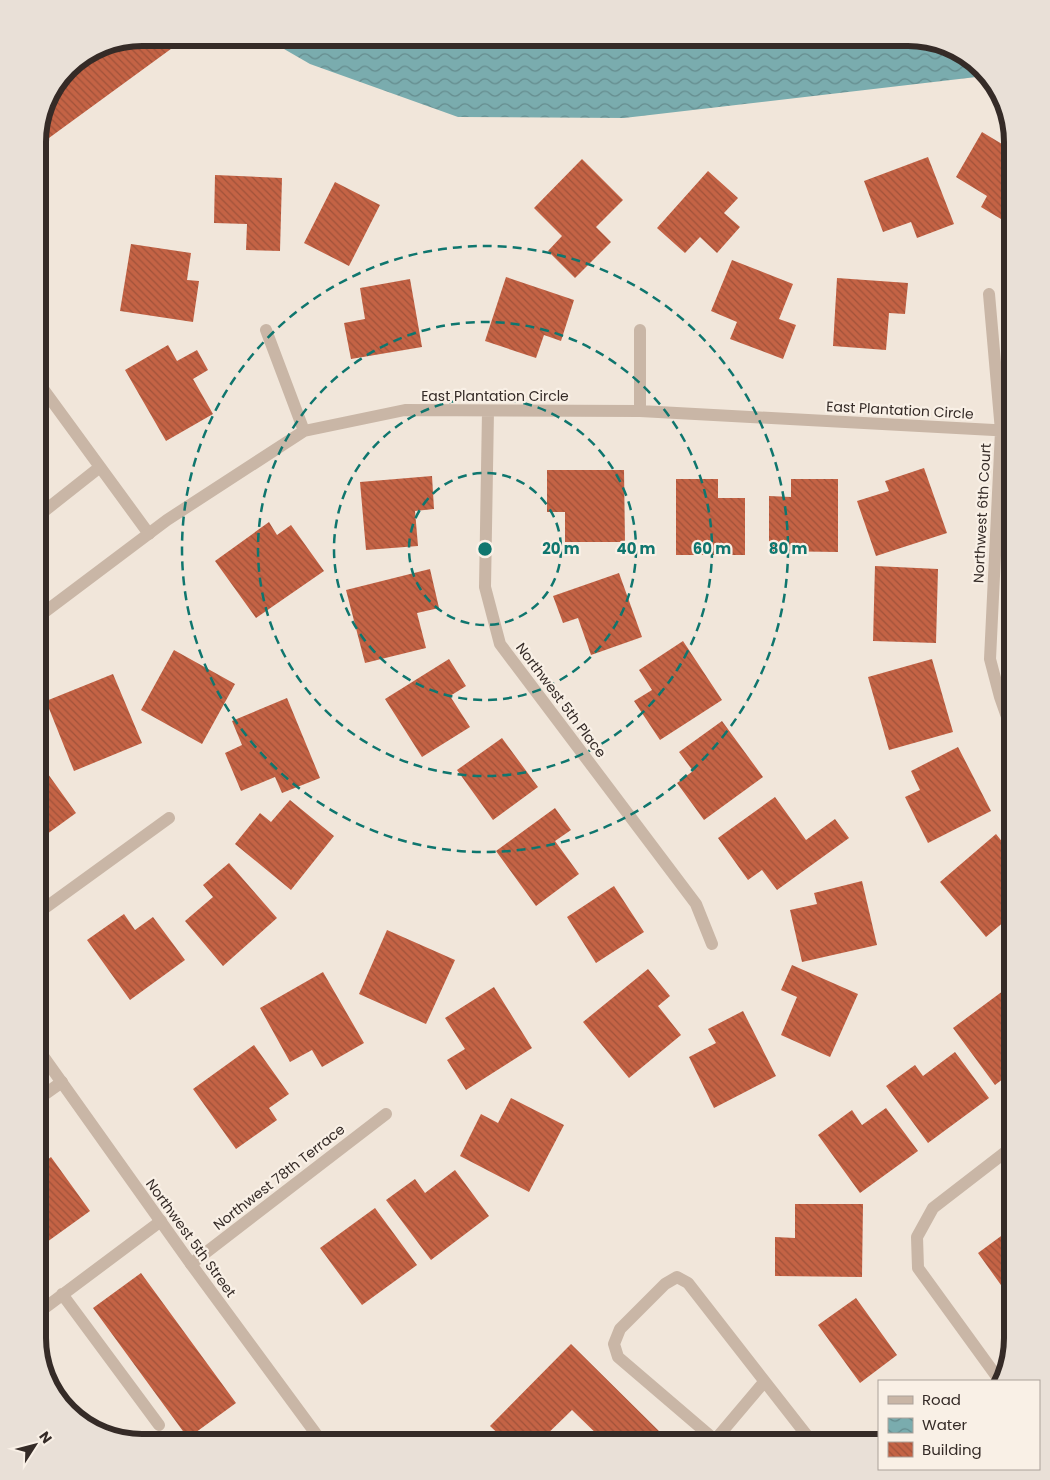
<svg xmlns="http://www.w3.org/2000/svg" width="1050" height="1480" viewBox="0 0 1050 1480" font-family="Poppins,sans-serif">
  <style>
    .water { fill: url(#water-waves) }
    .building { fill: url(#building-back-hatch) }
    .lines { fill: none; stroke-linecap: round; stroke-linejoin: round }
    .service { stroke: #c9b6a6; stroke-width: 12 }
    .minor { stroke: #c9b6a6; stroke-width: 12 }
    .tertiary { stroke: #c9b6a6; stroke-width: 12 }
    .ring { fill: none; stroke: #0f766e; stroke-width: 2.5; stroke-dasharray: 9 6 }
    .labels { text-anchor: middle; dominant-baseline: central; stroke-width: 4.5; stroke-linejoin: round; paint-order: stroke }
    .street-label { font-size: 14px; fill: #352b27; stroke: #f9f0e6 }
    .rim { fill: none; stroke: #352b27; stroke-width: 6 }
    .centre { fill: #0f766e; stroke: #f9f0e6; stroke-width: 2.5 }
    .ring-label { font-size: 15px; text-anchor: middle; font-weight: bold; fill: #0f766e; stroke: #f9f0e6; stroke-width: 4.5; stroke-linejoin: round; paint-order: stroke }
  </style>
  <defs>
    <pattern id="water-waves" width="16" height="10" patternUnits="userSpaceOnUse" patternTransform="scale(1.25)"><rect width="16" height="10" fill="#7aacae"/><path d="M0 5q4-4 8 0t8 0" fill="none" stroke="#658c8e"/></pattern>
    <pattern id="building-back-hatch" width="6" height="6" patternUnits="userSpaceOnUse" patternTransform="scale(1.25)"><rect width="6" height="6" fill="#c46345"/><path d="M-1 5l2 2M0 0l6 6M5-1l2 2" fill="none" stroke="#a0523a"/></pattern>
  </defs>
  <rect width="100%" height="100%" fill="#f1e6da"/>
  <path class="water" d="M265,38H915L960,52L985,76L624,118L458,117L310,64Z"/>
  <path class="building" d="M142,38H170L175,46L38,146V135L48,96L73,64L102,45Z
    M982,132L1012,150V211L1006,222L981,207L987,196L956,177Z
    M928,157L954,224L917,238L911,222L883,232L864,181Z
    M582,159L623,200L596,227L611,242L575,278L548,251L562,236L534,208Z
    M708,171L738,198L724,213L740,227L717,253L700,237L685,253L657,228Z
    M215,175L282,178L280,251L246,250L247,224L214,223Z
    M335,182L380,205L349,266L304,243Z
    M131,244L191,253L187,280L199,281L193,322L120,311Z
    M732,260L793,284L779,319L796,325L783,359L730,339L737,322L711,311Z
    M506,277L574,300L561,341L544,335L536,358L485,341Z
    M837,278L908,283L905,314L889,313L886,350L833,346Z
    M410,279L422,347L351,359L344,323L365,319L360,288Z
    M168,345L177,361L197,350L208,370L193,379L213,414L166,441L125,370Z
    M924,468L947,533L876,556L857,501L889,491L885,481Z
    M547,470H624L625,542H565V512H547Z
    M432,476L434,509L415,511L418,546L366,550L360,482Z
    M676,479H718V498H745V555H676Z
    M791,479H838V552L769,551V496L791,497Z
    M269,522L277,535L291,525L324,571L256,618L215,561Z
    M875,566L938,569L936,643L873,641Z
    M430,569L439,608L417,613L426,648L365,663L346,590Z
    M619,573L642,637L591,655L578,618L563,623L553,596Z
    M683,641L722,700L660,740L634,701L652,690L639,670Z
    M174,650L235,684L202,744L141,710Z
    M449,659L466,686L450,696L470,727L422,757L385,699Z
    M932,659L953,732L889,750L868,677Z
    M113,674L142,743L74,771L46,701Z
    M287,698L320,778L282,793L275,777L241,791L225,753L242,745L232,721Z
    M722,721L763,777L704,820L677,783L693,771L679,752Z
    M502,738L538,787L493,820L457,770Z
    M958,747L991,811L928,843L905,797L920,790L911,771Z
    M38,760L76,813L43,837L38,830Z
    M775,797L806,840L835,819L849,838L777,890L762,870L748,880L718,838Z
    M290,800L334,836L291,890L235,844L260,813L271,822Z
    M555,808L571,830L555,841L579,874L536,906L496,851Z
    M996,834L1012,854V915L986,937L940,882Z
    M229,863L277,918L223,966L185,921L213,897L203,885Z
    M862,881L877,945L802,962L790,910L817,904L814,893Z
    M614,886L644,932L596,963L567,917Z
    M124,914L135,930L153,917L185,960L130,1000L87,940Z
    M387,930L455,960L426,1024L359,994Z
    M792,965L858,994L830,1057L781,1035L797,997L781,990Z
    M648,969L670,996L658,1006L681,1035L629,1078L583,1022Z
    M323,972L364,1043L322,1067L312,1050L290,1062L260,1008Z
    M1011,985L1012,987V1072L995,1085L953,1028Z
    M494,987L532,1048L466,1090L447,1060L465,1049L445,1018Z
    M743,1011L776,1076L714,1108L689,1057L716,1043L708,1029Z
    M254,1045L289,1094L269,1108L277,1120L236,1149L193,1089Z
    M955,1052L989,1098L928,1143L886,1086L915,1065L923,1076Z
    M511,1098L564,1125L529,1192L460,1156L481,1114L498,1123Z
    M886,1108L918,1151L860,1193L818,1135L852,1110L862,1125Z
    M51,1157L90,1211L40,1247L38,1244V1167Z
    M455,1170L489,1216L431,1260L386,1200L415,1179L425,1193Z
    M795,1204H863L862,1277L775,1276V1237L795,1238Z
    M375,1208L417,1265L362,1305L320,1248Z
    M1012,1228V1298L1011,1299L978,1253Z
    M141,1273L236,1403L188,1438L93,1308Z
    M856,1298L897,1355L860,1383L818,1325Z
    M571,1344L670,1442H605L572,1410L539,1442H507L490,1426Z"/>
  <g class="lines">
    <path class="service" d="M38,382L149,534
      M38,516L100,467
      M62,1294L159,1425
      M38,1313L161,1221
      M715,1440L764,1382
      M713,1442L715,1440L618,1357L614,1344L620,1329L665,1284L677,1277L688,1283L812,1442"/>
    <path class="minor" d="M989,294L1001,431L990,659L1000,697L1012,731
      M266,330L304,431
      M488,411L485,587L500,644L696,904L712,944
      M640,411V330
      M38,617L167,520L304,431L405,410L640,411L1012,431
      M38,913L169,818
      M38,1099L62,1082
      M191,1264L386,1114
      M1000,1381L918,1268L917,1237L933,1208L1012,1147"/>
    <path class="tertiary" d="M38,1049L191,1264L322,1442"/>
  </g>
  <g class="ring">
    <circle cx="485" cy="549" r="76"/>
    <circle cx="485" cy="549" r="151"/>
    <circle cx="485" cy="549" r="227"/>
    <circle cx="485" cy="549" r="303"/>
  </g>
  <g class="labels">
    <g class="street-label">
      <text x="495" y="396">East Plantation Circle</text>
      <text transform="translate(900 410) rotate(3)">East Plantation Circle</text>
      <text transform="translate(982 513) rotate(-87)">Northwest 6th Court</text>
      <text transform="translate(561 700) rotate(53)">Northwest 5th Place</text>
      <text transform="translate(279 1177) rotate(-38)">Northwest 78th Terrace</text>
      <text transform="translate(191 1238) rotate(54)">Northwest 5th Street</text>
    </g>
  </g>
  <path d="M0 0H1050V1480H0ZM142 46H908A96 96 0 0 1 1004 142V1338A96 96 0 0 1 908 1434H142A96 96 0 0 1 46 1338V142A96 96 0 0 1 142 46Z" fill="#e9e0d7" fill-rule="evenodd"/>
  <path class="rim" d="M142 46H908A96 96 0 0 1 1004 142V1338A96 96 0 0 1 908 1434H142A96 96 0 0 1 46 1338V142A96 96 0 0 1 142 46Z"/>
  <circle cx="485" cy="549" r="8" class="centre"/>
  <g class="ring-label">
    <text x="561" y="554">20 m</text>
    <text x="636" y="554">40 m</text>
    <text x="712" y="554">60 m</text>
    <text x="788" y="554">80 m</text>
  </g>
  <rect x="878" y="1380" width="162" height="90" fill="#f9f0e6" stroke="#aba19a"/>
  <rect x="888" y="1396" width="25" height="8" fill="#c9b6a6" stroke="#aba19a"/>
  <text x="922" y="1405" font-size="15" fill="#352b27">Road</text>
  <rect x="888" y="1418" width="25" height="15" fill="url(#water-waves)" stroke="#aba19a"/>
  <text x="922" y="1430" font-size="15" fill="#352b27">Water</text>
  <rect x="888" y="1442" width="25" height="15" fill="url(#building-back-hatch)" stroke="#aba19a"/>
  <text x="922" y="1455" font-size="15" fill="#352b27">Building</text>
  <g transform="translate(35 1445) rotate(54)" stroke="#f9f0e6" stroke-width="4" paint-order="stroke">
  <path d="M0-4L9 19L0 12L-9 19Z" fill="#352b27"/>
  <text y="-8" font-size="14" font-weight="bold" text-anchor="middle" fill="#352b27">N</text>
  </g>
</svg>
